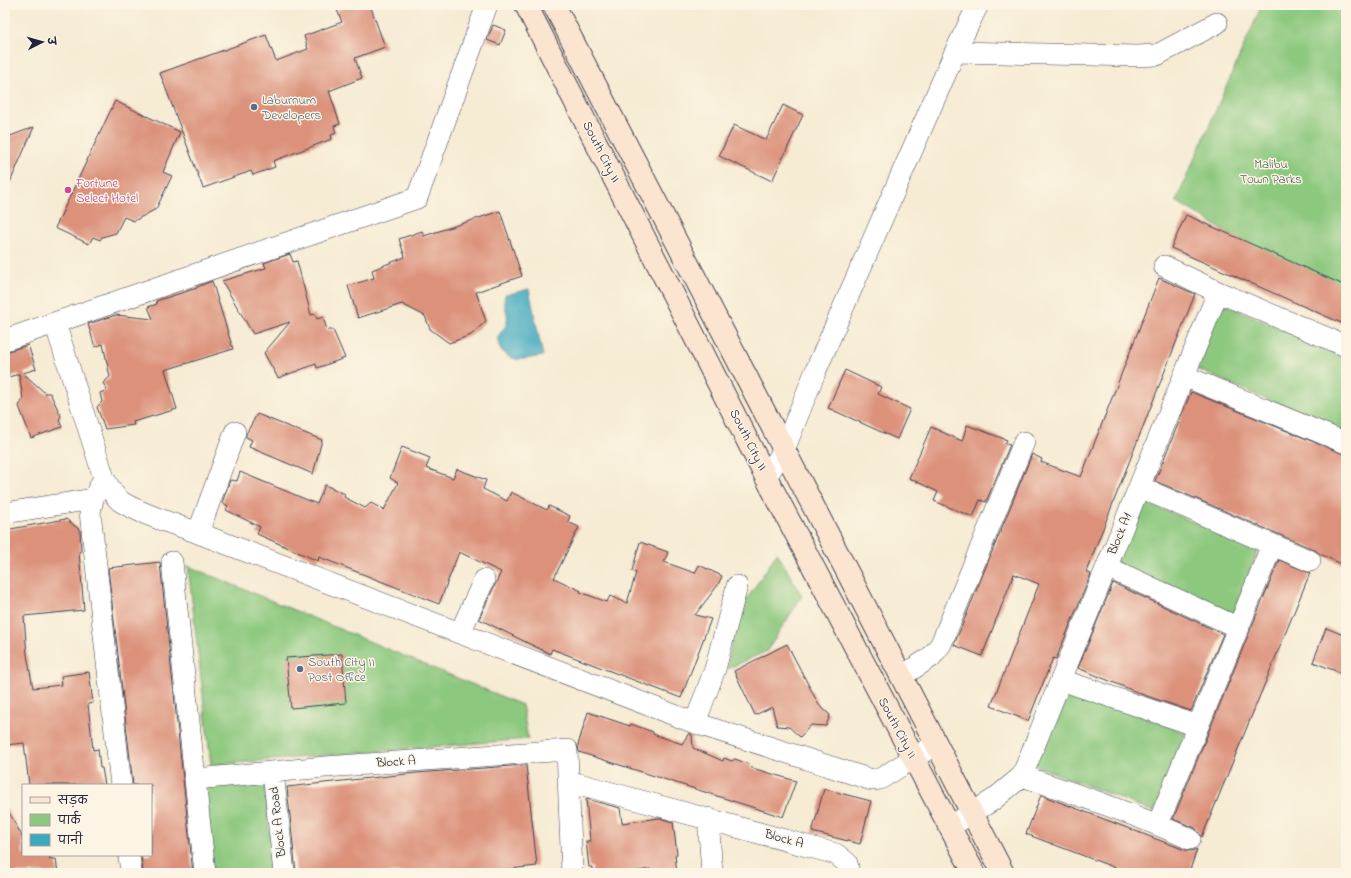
<svg xmlns="http://www.w3.org/2000/svg" width="1351" height="878" viewBox="0 0 1351 878" font-family="'Indie Flower','Playpen Sans Deva',sans-serif">
  <style>
    .green { fill: #8cc87e; stroke: #57755c }
    .water { fill: #3fa9bf; stroke: #30667d }
    .building { fill: #db917a }
    .lines { fill: none; stroke-linecap: round; stroke-linejoin: round }
    .minor-casing { stroke: #424052; stroke-width: 22 }
    .secondary-casing { stroke: #424052; stroke-width: 24 }
    .minor { stroke: #fff; stroke-width: 21 }
    .secondary { stroke: #fce5d0; stroke-width: 22 }
    .service-dot { fill: #5c6f8a; stroke: #fcf5e5; stroke-width: 1.5 }
    .hotel-dot { fill: #d1479c; stroke: #fcf5e5; stroke-width: 1.5 }
    .labels { text-anchor: middle; dominant-baseline: central; stroke-width: 3; stroke-linejoin: round; paint-order: stroke }
    .service-label { font-size: 13px; fill: #4e5e75; stroke: #fcf5e5; text-anchor: start }
    .street-label { font-size: 13px; fill: #22223b; stroke: #fcf5e5 }
    .park-label { font-size: 13px; fill: #475c52; stroke: #fcf5e5 }
    .hotel-label { font-size: 13px; fill: #b23c85; stroke: #fcf5e5; text-anchor: start }
  </style>
  <rect width="100%" height="100%" fill="#fcf5e5"/>
  <filter id="ink" filterUnits="userSpaceOnUse"><feTurbulence type="fractalNoise" baseFrequency=".025" numOctaves="2"/><feDisplacementMap in="SourceGraphic" scale="8" xChannelSelector="R" yChannelSelector="G"/><feConvolveMatrix kernelMatrix="1 2 1 2 8 2 1 2 1" color-interpolation-filters="sRGB"/></filter>
  <filter id="wash" filterUnits="userSpaceOnUse"><feTurbulence type="fractalNoise" baseFrequency=".012" numOctaves="4" result="noise"/><feDisplacementMap in="SourceGraphic" scale="16" xChannelSelector="R" yChannelSelector="G"/><feGaussianBlur stdDeviation="0.9" result="paint"/><feColorMatrix in="noise" values="0 0 0 0 0 0 0 0 0 0 0 0 0 0 0 0 0 1.4 0 .05"/><feComposite in="paint" operator="in"/></filter>
  <g filter="url(#wash)">
    <rect width="100%" height="100%" fill="#f6ebd3"/>
    <path class="green" d="M1262,5H1346V306L1176,201Z
      M1217,301L1346,357V434L1190,366Z
      M1137,499L1259,549L1233,615L1112,564Z
      M777,553L802,596L767,651L727,669L736,616Z
      M188,566L522,705L528,739L211,765Z
      M1063,685L1186,733L1154,812L1032,764Z
      M264,779L274,873H213L204,786Z"/>
    <path class="water" d="M529,289L543,356C528,358 514,364 503,352C500,349 497,342 498,338C500,331 506,328 507,322C509,312 502,303 505,295Z"/>
    <g id="blocks">
      <path class="building" d="M350,5H370L385,47L355,58L362,78L329,91L340,124L334,126L336,133L331,135L332,139L273,161L275,167L253,175L251,171L203,188L160,73L266,35L276,61L308,49L304,36L342,22L337,10Z
        M493,25L506,30L500,45L487,40Z
        M115,101L180,132L163,172L172,176L156,209L134,221L124,217L116,233L102,237L100,240L93,237L89,244L55,228Z
        M783,105L803,115L772,181L719,156L734,125L766,140Z
        M34,127L5,194V138Z
        M500,211L522,276L476,292L486,321L471,335L449,343L430,329L425,316L402,304L358,318L348,286L374,278L372,270L405,257L399,239L422,231L424,236Z
        M1186,215L1346,286V325L1171,248Z
        M290,254L293,262L297,261L311,315L315,314L317,319L323,317L327,330H333L345,358L317,368L316,364L278,378L264,353L290,322L253,334L222,281L266,268L264,263Z
        M1159,278L1195,294L1086,572L1091,574L1056,659L1053,658L1028,721L991,706L1039,584L1014,574L982,656L954,645L1032,454L1042,459L1041,462L1081,477Z
        M212,281L233,349L165,370L177,409L133,422L134,425L105,429L97,407L102,402L100,393L107,390L103,383L110,377L103,344L95,347L88,324L116,315L153,319L148,307L157,304L156,301L197,288V287Z
        M28,345L36,369L23,373L45,393H50L61,416L59,420L62,427L31,438L19,406L23,399L19,374L9,377L5,365V352Z
        M845,370L881,387L878,394L910,409L897,439L828,408Z
        M1191,392L1346,455V566L1320,554L1315,550L1155,481Z
        M257,414L322,440L313,474L249,447L252,440L246,437V434Z
        M967,425L1007,440L1005,444L1010,445L986,502L980,500L973,517L934,501L938,492L909,478L931,427L962,441Z
        M402,447L430,458L426,468L453,478L457,469L486,480L483,489L507,501L511,492L547,510L549,506L570,516L568,522L579,527L554,578L581,591L580,592L607,602L610,596L627,603L636,573L632,571L640,542L668,552L664,562L695,573L699,565L722,576L718,585L695,615L711,619L681,698L552,649L550,654L479,619L501,572L459,552L439,604L319,557L318,561L257,534L260,527L226,510L228,506L222,503L230,480L237,481L240,472L317,504L325,485L345,494L344,497L365,508L371,503L384,510L398,483L390,478Z
        M66,519L80,530L81,552H79L84,610L24,616L27,655L33,688L62,685L61,676L89,672L93,703L88,704L93,750L98,749L100,768H102L105,785H29L24,743L5,745V579H8L5,530Z
        M1279,560L1310,573L1202,837L1195,828L1173,819Z
        M160,562V563L193,873H143L141,855H151V785H133L108,568Z
        M1113,583L1223,634L1191,711L1144,695L1078,668Z
        M1326,628L1346,636V675L1313,662Z
        M787,644L819,705L830,715L826,726L811,725L800,737L789,727L777,726L772,707L755,715L734,671Z
        M342,654L346,703L291,708L286,658Z
        M588,712L630,726L631,724L653,732V734L682,744L689,733L692,735L693,748L723,761L724,758L732,761L735,759L751,765L752,768L796,781L783,817L579,752L578,745Z
        M526,765L537,866L470,873H296L287,787L416,773Z
        M824,789L871,801L860,844L812,832Z
        M1041,795L1185,850L1192,851L1197,849L1189,873H1129L1026,834Z
        M586,799L620,808L622,823L659,818L673,822L677,854L675,855L677,873H650V869L627,873H592V867H589L586,841H590Z
        M5,805L23,838V855H49L50,859H56L58,873H5Z"/>
    </g>
  </g>
  <g filter="url(#ink)">
    <use href="#blocks" fill-opacity="0" stroke="#424052" stroke-width="1"/>
    <g class="lines">
      <defs>
        <path id="minor" d="M955,52L1137,56L1157,55L1217,23
          M1164,266L1218,292L1346,346
          M55,323L104,478C109,486 113,495 120,501C140,514 175,524 198,533L695,723
          M5,340L417,198L487,5
          M1184,376L1346,443
          M766,477L784,450L816,370L955,52L978,5
          M104,478L93,499L90,512L121,785
          M1139,487L1310,561
          M5,513L93,499
          M198,533L235,432
          M172,562L205,873
          M1107,567L1239,628
          M737,586L715,669L695,723L872,780L880,779L936,744
          M460,633L484,580
          M902,676L931,657L941,644L1024,442
          M1061,680L1198,726
          M273,772L284,873
          M1022,776C1079,795 1135,814 1190,839
          M196,779L325,767L567,750L572,873
          M568,781L836,854L847,863L849,873
          M708,818L712,873
          M1158,824L1272,545
          M949,827L993,800L1022,776L1218,292
          M129,855L131,873"/>
        <path id="secondary" d="M526,5L766,477L974,873
          M554,5L1003,873"/>
      </defs>
      <use href="#minor" class="minor-casing"/>
      <use href="#secondary" class="secondary-casing"/>
      <use href="#minor" class="minor"/>
      <use href="#secondary" class="secondary"/>
    </g>
  </g>
  <g class="service-dot">
    <circle cx="254" cy="107" r="4"/>
    <circle cx="300" cy="669" r="4"/>
  </g>
  <circle class="hotel-dot" cx="68" cy="190" r="4"/>
  <g class="labels">
    <g class="service-label">
      <text x="262" y="100">Laburnum<tspan x="262" dy="15">Developers</tspan></text>
      <text x="308" y="662">South City II<tspan x="308" dy="15">Post Office</tspan></text>
    </g>
    <g class="street-label">
      <text transform="translate(601 152) rotate(63)">South City II</text>
      <text transform="translate(748 440) rotate(63)">South City II</text>
      <text transform="translate(1120 534) rotate(-68)">Block A1</text>
      <text transform="translate(897 728) rotate(62)">South City II</text>
      <text transform="translate(396 762) rotate(-4)">Block A</text>
      <text transform="translate(278 822) rotate(-96)">Block A Road</text>
      <text transform="translate(784 839) rotate(16)">Block A</text>
    </g>
    <g class="park-label">
      <text x="1271" y="164">Malibu<tspan x="1271" dy="15">Town Parks</tspan></text>
    </g>
    <g class="hotel-label">
      <text x="76" y="183">Fortune<tspan x="76" dy="15">Select Hotel</tspan></text>
    </g>
  </g>
  <rect width="1351" height="878" fill="none" stroke="#fcf5e5" stroke-width="20"/>
  <rect x="22" y="784" width="130" height="72" fill="#fcf5e5" stroke="#a5a1a1"/>
  <rect x="30" y="797" width="20" height="6" fill="#fce5d0" stroke="#a5a1a1"/>
  <text x="58" y="804" font-size="12" fill="#22223b">सड़क</text>
  <rect x="30" y="814" width="20" height="12" fill="#8cc87e" stroke="#a5a1a1"/>
  <text x="58" y="824" font-size="12" fill="#22223b">पार्क</text>
  <rect x="30" y="834" width="20" height="12" fill="#3fa9bf" stroke="#a5a1a1"/>
  <text x="58" y="844" font-size="12" fill="#22223b">पानी</text>
  <g transform="translate(42 42) rotate(84)" stroke="#fcf5e5" stroke-width="3" paint-order="stroke">
  <path d="M0-3L7 15L0 10L-7 15Z" fill="#22223b"/>
  <text y="-6" font-size="11" font-weight="bold" text-anchor="middle" fill="#22223b">उ</text>
  </g>
</svg>
